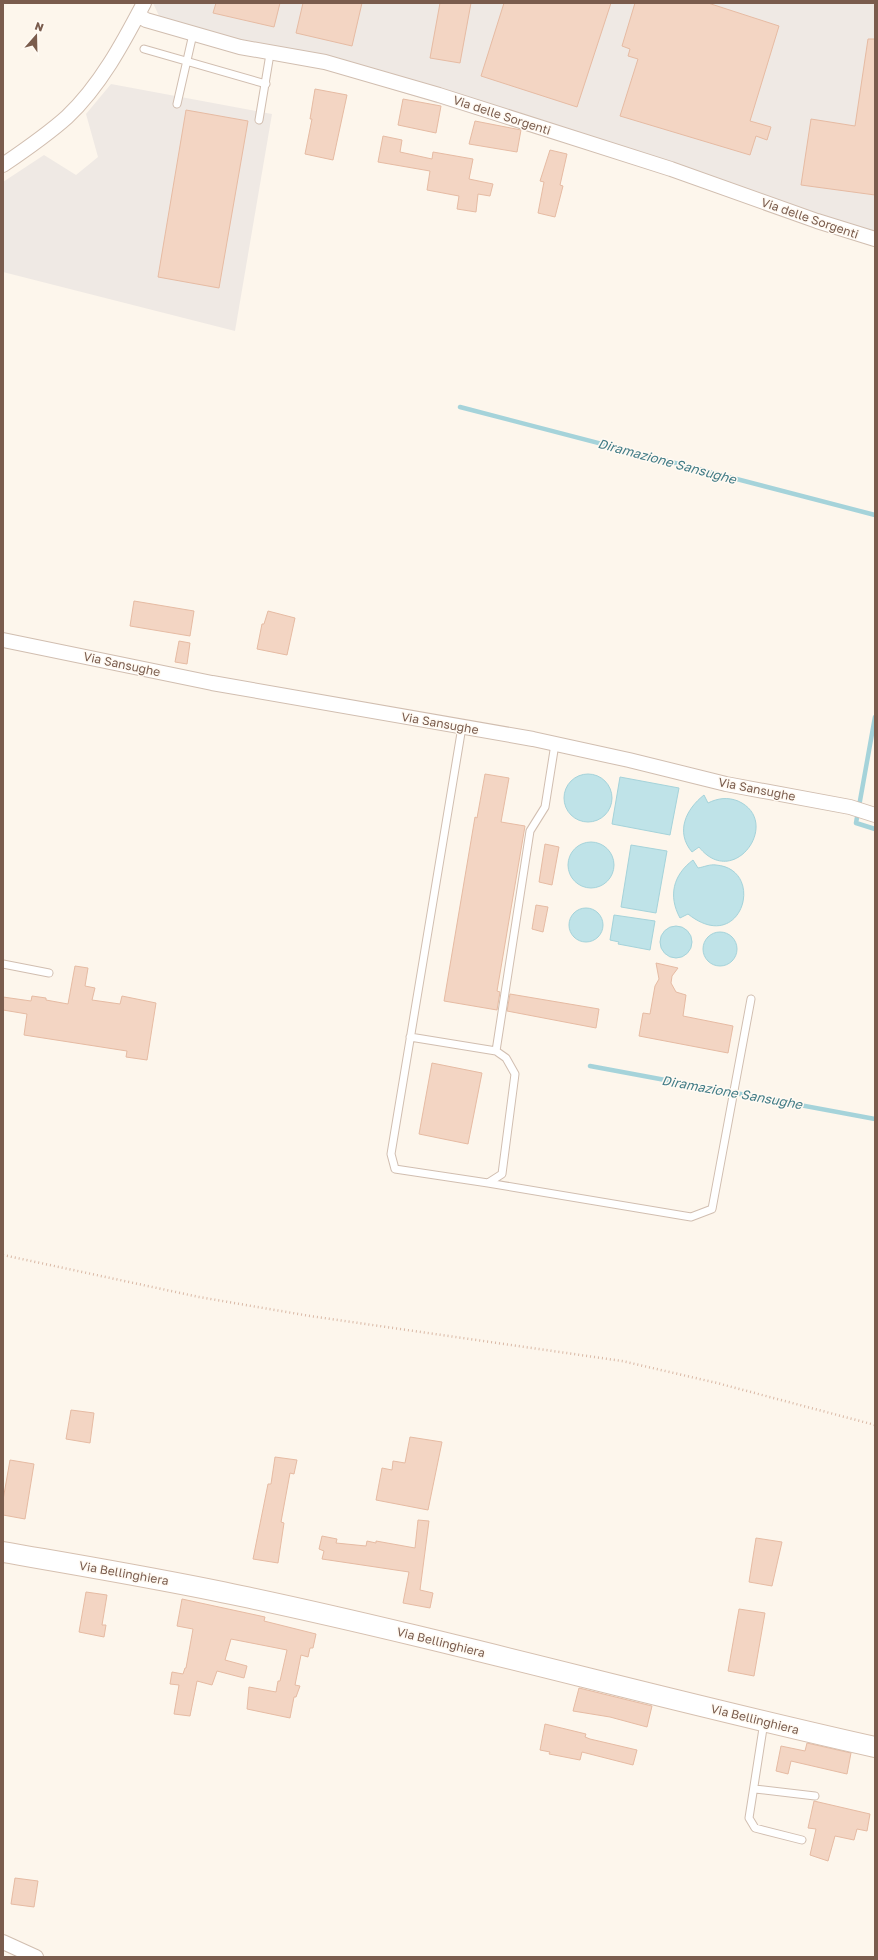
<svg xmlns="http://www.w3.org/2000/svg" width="878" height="1960" viewBox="0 0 878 1960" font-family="'Golos Text',sans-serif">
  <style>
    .industrial { fill: #efe9e4 }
    .water { fill: #bfe3e8; stroke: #a5d3da }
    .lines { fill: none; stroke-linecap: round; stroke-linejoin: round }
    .stream { stroke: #a5d3da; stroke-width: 4.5 }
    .building { fill: #f3d5c3; stroke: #e6bba3 }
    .lane-casing { stroke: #d1beb0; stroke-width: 9 }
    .street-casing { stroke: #d1beb0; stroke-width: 16 }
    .secondary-casing { stroke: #d6c0b0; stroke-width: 22 }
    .path { stroke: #d9b8a5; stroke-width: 2.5; stroke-dasharray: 1 3; stroke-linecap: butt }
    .lane { stroke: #fff; stroke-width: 7 }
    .street { stroke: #fff; stroke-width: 14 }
    .secondary { stroke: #fff; stroke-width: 20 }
    .labels { text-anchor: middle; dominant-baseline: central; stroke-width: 3; stroke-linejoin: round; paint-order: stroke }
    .street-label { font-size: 12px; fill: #7a5c4d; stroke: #fffaf3 }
    .water-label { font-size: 13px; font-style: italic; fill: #437c86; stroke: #fffaf3 }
  </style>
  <rect width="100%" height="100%" fill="#fdf6ec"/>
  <path class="industrial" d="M153,3H875V238L160,18Z
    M111,84L272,114L235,331L3,272V182L44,155L76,175L98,157L86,114Z"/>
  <path class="water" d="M564 798a24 24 0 1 1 48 0a24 24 0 1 1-48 0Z
    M620,777L679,788L670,835L612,824Z
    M704,795L708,803C718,798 728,797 738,801C783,821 734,891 699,847L692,852C675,832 686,809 704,795Z
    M568 865a23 23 0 1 1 46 0a23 23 0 1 1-46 0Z
    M631,845L667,851L656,913L621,907Z
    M693,860L698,868C704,867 710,864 716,865C767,869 742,957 688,914L680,918C668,896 673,875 693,860Z
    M569 925a17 17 0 1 1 34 0a17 17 0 1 1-34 0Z
    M614,915L655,921L650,950L618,944L619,942L610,940Z
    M660 942a16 16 0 1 1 32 0a16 16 0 1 1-32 0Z
    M703 949a17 17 0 1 1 34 0a17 17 0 1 1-34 0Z"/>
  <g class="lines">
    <path class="stream" d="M460,407L875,515
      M875,717L856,823L875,829
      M590,1066L875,1119"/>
  </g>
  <path class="building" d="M216,3H280L274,27L213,13Z
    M303,3H362L352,46L296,33Z
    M440,3H471L460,63L430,58Z
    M504,3H611L577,107L481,76Z
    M635,3H708L779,26L750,121L771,127L767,140L756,136L750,155L620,116L638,59L628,56L630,49L622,46Z
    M868,39H875V195L801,185L811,119L855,126Z
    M315,89L347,95L333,160L305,154L312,119H310Z
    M403,99L441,106L436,133L398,125Z
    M186,110L248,121L219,288L158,277Z
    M475,121L521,130L517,152L469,144Z
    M383,136L402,140L400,152L432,159L433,152L473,159L469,179L493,184L490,196L478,194L476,212L457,209L459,196L427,190L430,171L378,162Z
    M550,150L567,154L560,185L563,186L555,217L538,213L544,182L540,181Z
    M134,601L194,611L190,636L130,626Z
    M268,611L295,618L287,655L257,649L262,624H264Z
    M179,641L190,643L187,664L175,662Z
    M485,774L509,778L501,822L525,826L497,991L500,992L497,1010L444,1001L475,817L477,818Z
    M545,844L559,847L552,885L539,882Z
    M536,905L548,907L543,932L532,929Z
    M656,963L678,968L672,976L671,983L676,992L686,995L683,1016L733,1026L728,1053L639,1036L643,1013L650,1014L655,986L659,979Z
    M75,966L88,968L85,986L95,988L92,1000L120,1004L122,996L156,1003L147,1060L126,1057L127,1051L24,1035L27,1014L3,1010V997L31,1001L32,996L46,998V1000L68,1004Z
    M510,994L599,1009L596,1028L507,1011Z
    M432,1063L482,1073L468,1144L419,1134Z
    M71,1410L94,1413L90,1443L66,1439Z
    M410,1437L442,1442L428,1510L376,1500L382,1468L392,1470L393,1461L405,1463Z
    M275,1457L297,1460L294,1474L290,1473L281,1522L284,1523L278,1563L253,1559L268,1484H271Z
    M10,1460L34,1464L25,1519L3,1515V1500Z
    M418,1520L429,1521L420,1590L433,1593L430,1608L403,1603L409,1572L322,1559L324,1551L319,1549L322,1536L337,1539L336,1543L366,1546L367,1541L376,1543V1541L415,1548Z
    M756,1538L782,1542L772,1586L749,1582Z
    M86,1592L107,1595L102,1625H106L104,1637L79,1632Z
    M182,1599L265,1617L264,1621L316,1634L313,1648H310L308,1657L301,1655L295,1685L300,1686L296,1697H294L290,1718L247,1709L249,1687L276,1692L278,1681H280L287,1650L231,1639L225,1660L247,1666L244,1678L217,1671L212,1685L197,1681L190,1716L174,1714L179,1685L170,1684L172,1672L183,1674L185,1668H186L193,1629L177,1626Z
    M739,1609L765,1613L754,1676L728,1671Z
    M579,1688L652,1706L647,1727L610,1717L573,1711Z
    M545,1724L586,1734L585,1737L590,1739L637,1750L633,1765L582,1752L580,1760L549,1754L550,1752L540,1750Z
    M807,1743L851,1753L847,1774L791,1761L788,1774L776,1771L781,1746L805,1751Z
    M814,1801L870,1814L867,1831L857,1829L854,1840L835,1836L828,1861L810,1855L816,1829L808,1828Z
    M15,1878L38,1881L34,1907L11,1904Z"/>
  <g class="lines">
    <defs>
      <path id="lane" d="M144,49L266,84
        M177,104L193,34
        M259,120L270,54
        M3,964L49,973
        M410,1037L496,1051L506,1058L515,1074L502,1174L488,1183L395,1169L391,1154L462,727
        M496,1051L530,831L545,807L555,744
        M488,1183L691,1217L712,1209L751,999
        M764,1722L749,1818L755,1828L802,1840
        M755,1789L815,1796"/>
      <path id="street" d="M138,15L146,20L240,47L325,62L439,95L671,169L817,221L875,239
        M3,165C25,150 47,135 67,117C100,86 123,43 144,3
        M3,640L212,683L533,739L629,760L726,784L850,807L875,815
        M3,1942L36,1957"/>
      <path id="secondary" d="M3,1552C83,1566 162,1579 241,1596C454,1641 663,1700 875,1747"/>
    </defs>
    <use href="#lane" class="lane-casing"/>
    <use href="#street" class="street-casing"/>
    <use href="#secondary" class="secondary-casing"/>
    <path class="path" d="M3,1255L199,1297L310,1316L622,1361L717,1383L875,1425"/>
    <use href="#lane" class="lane"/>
    <use href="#street" class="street"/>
    <use href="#secondary" class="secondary"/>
  </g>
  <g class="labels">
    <g class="street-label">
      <text transform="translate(502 115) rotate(18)">Via delle Sorgenti</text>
      <text transform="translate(810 218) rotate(19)">Via delle Sorgenti</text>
      <text transform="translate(122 664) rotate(12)">Via Sansughe</text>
      <text transform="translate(440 723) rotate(10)">Via Sansughe</text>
      <text transform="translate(757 789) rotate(11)">Via Sansughe</text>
      <text transform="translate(124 1573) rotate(10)">Via Bellinghiera</text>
      <text transform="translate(441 1642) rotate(14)">Via Bellinghiera</text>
      <text transform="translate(755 1719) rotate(14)">Via Bellinghiera</text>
    </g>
    <g class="water-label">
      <text transform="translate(667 461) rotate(15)">Diramazione Sansughe</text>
      <text transform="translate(732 1092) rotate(10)">Diramazione Sansughe</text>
    </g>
  </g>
  <rect width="878" height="1960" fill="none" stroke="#7a5c4d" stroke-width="8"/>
  <g transform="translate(36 36) rotate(20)" stroke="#fffaf3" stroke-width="3" paint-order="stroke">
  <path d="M0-3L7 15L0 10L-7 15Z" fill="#7a5c4d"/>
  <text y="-6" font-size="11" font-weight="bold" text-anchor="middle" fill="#7a5c4d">N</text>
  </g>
</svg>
